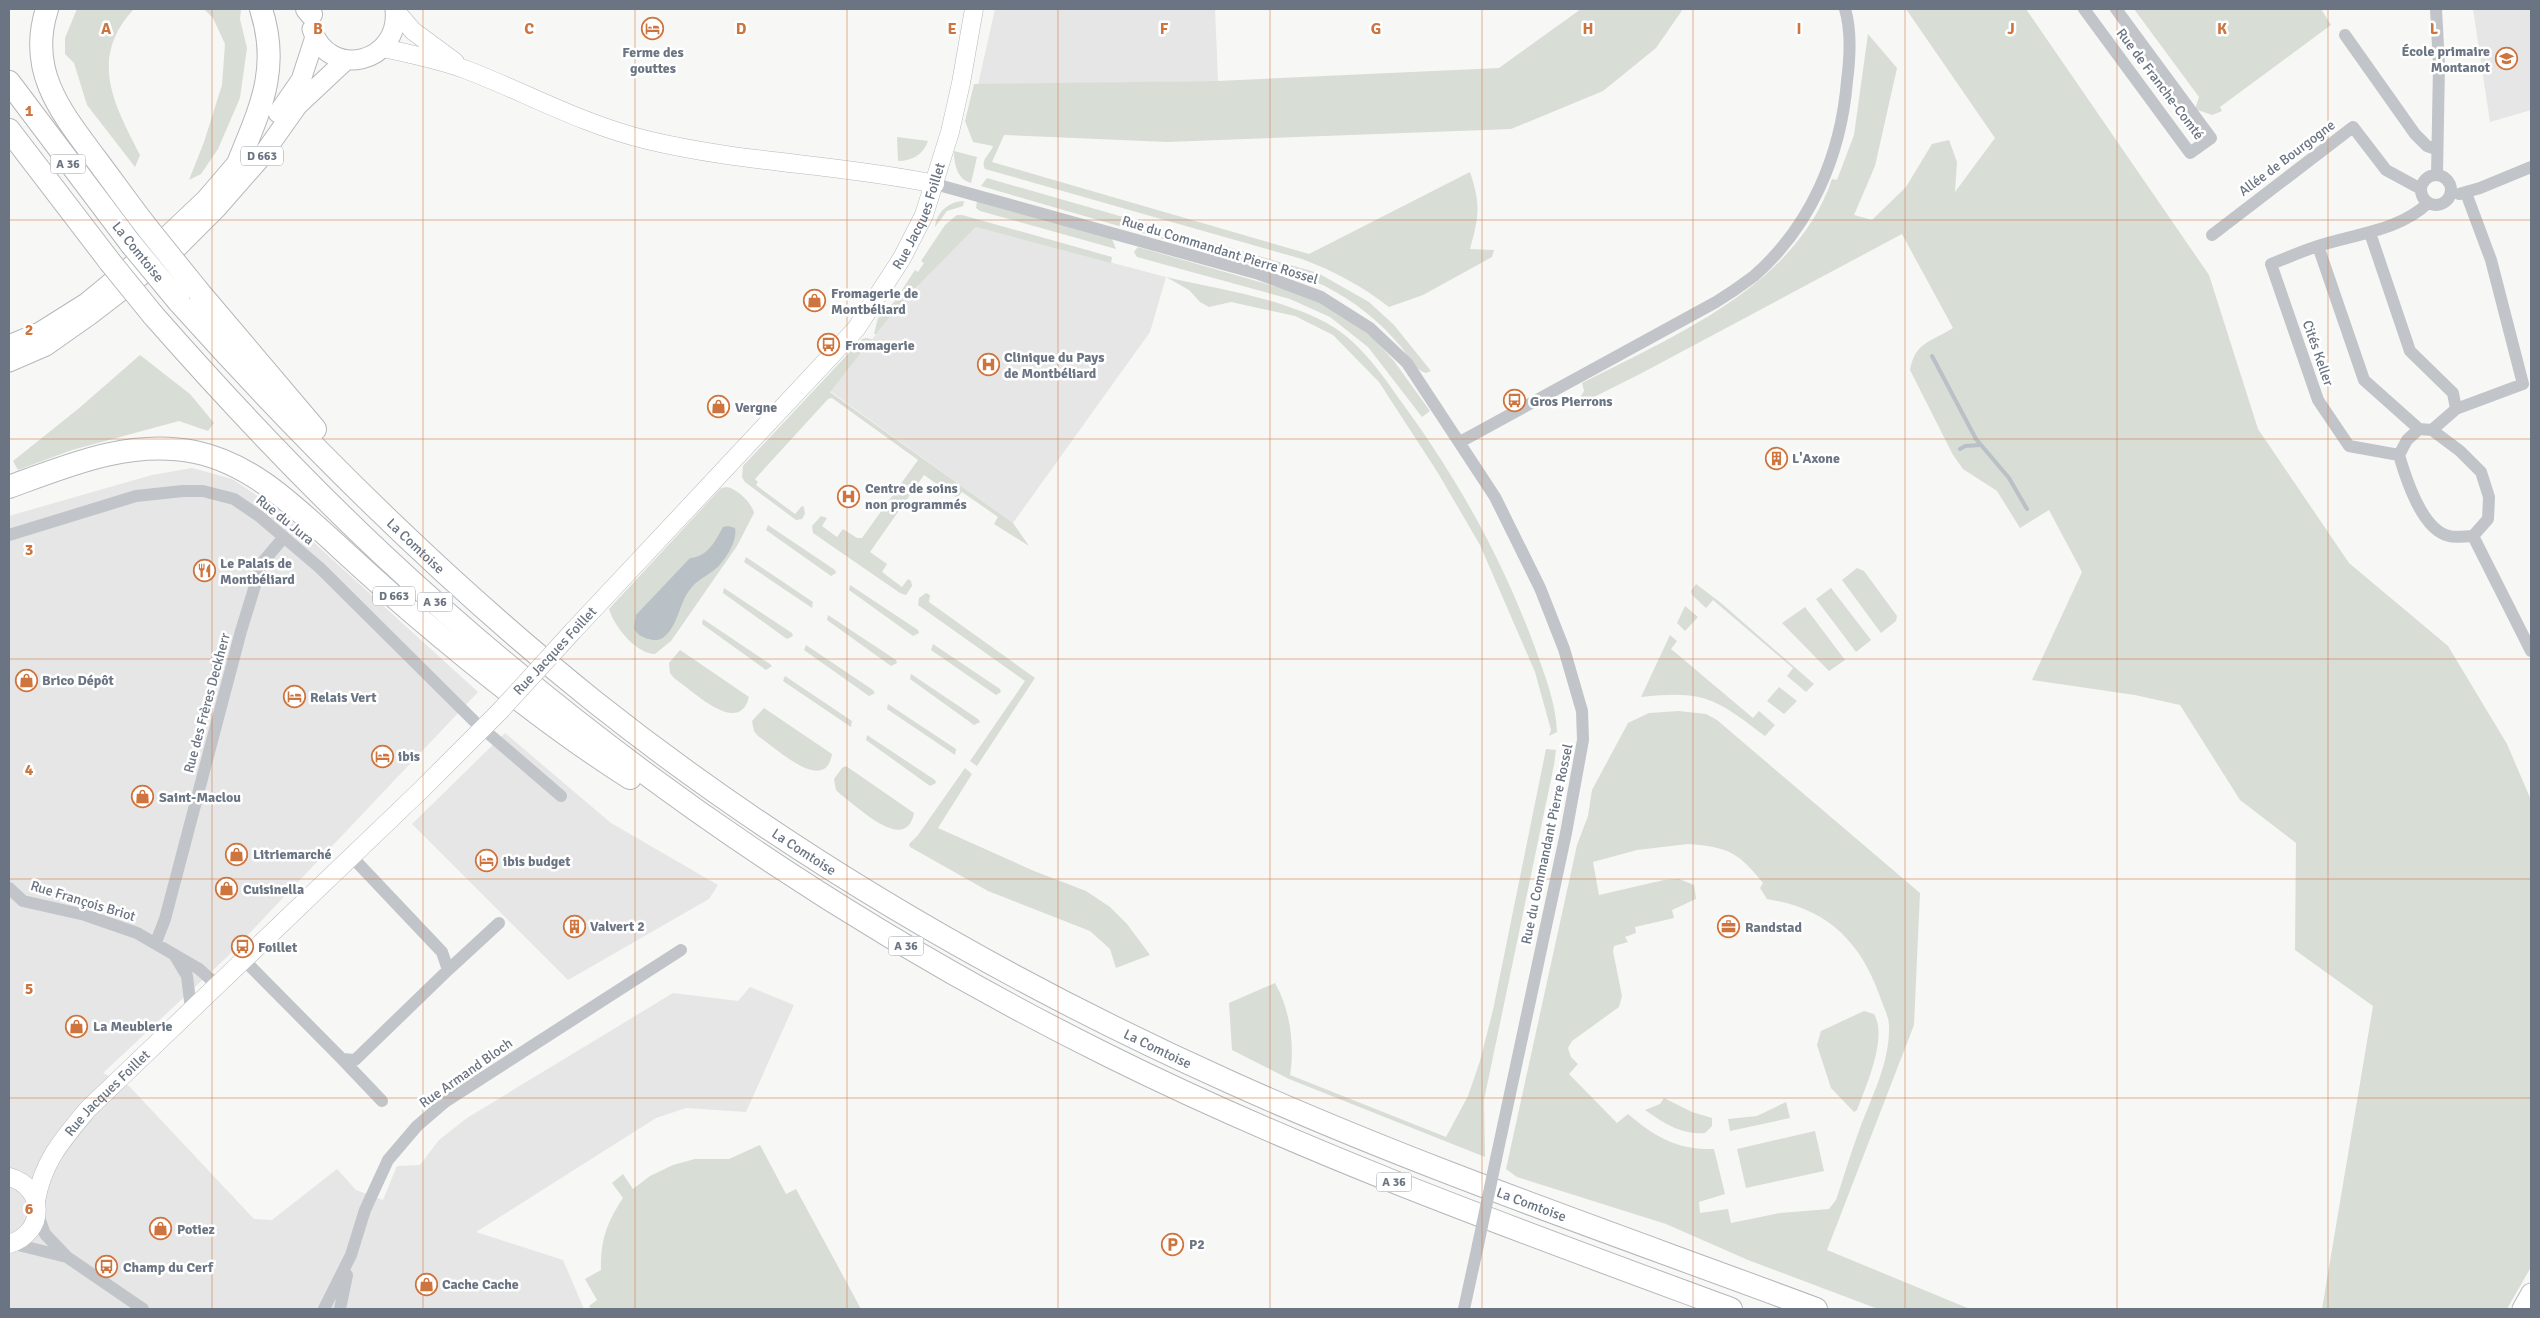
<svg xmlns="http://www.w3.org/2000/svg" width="2540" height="1318" viewBox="0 0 2540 1318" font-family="Signika,sans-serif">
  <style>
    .built { fill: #e5e6e5 }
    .green { fill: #d8ddd6; fill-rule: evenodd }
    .water { fill: #b9c1c6 }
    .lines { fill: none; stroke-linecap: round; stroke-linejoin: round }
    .stream { stroke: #b9c1c6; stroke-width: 4 }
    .secondary-casing { stroke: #b6b9be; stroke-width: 19 }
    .primary-casing { stroke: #b5b8bc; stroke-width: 21 }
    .highway-casing { stroke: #b4b7ba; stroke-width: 24 }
    .street { stroke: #c1c4c8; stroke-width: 12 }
    .secondary { stroke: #fff; stroke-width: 18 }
    .primary { stroke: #fff; stroke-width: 19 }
    .highway { stroke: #fff; stroke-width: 22 }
    .secondary-bridge-casing { stroke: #b6b9be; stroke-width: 19; stroke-linecap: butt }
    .highway-bridge-casing { stroke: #b4b7ba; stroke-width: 24; stroke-linecap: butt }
    .street-bridge { stroke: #c1c4c8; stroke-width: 12 }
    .secondary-bridge { stroke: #fff; stroke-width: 18 }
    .highway-bridge { stroke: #fff; stroke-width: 22 }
    .grid { fill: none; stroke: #ce743e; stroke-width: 1; stroke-opacity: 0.55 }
    .labels { text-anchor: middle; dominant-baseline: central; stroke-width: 5; stroke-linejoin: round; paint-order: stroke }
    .shield { fill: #fff; stroke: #979ea8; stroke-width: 1 }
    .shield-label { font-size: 12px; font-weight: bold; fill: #6a7482 }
    .poi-label { font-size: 14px; font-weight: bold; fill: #6a7482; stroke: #fff; text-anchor: start }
    .street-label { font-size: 14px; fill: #6a7482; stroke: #fff }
    .grid-label { font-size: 16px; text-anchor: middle; font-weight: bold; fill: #ce743e; stroke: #fff; stroke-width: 5; stroke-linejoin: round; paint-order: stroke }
  </style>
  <rect width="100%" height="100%" fill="#f7f7f5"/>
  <path class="built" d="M995,9H1215L1218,81L978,85Z
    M2473,9H2531V110L2490,122Z
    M976,227L1166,277L1150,332L1013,523L830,391L903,301Z
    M192,468L232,479L276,508L478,692L228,956L103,1073L129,1086L254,1219L272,1220L337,1169L356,1190L383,1200L397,1166L420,1165L439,1140L467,1118L673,993L738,1001L750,987L794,1005L746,1112L686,1108L656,1118L476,1232L563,1260L584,1309H9V516L152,475Z
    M505,733L611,823L718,885L709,899L568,980L412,824Z"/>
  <path class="green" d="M77,9H134C88,58 114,104 140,155L135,167L87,105L74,63L65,54V38Z
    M204,9H241L240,19L247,48L240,98L218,149L201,174L189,180L204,142L222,85L225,44L213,18Z
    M1581,9H1683L1656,48L1603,91L1511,129L1167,142L1004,135L992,162L1309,254L1470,172C1481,205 1479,216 1470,249L1494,250L1492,257L1423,295L1389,307C1362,286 1334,271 1302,259L985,169C980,159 990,155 993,146L973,142L965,121L974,84L1218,81L1499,68Z
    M1906,9H2026L2209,275L2258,429L2349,563L2448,646L2507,744L2531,800V1267L2507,1309H2322L2373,1006L2295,950L2296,843L2240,800L2180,705L2135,695L2032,680L2082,572L2049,510L2020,528L1997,491L1963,469L1953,455L1910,370C1915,342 1931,342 1953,328L1902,234L1640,374L1574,407L1584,391L1582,383C1675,335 1796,286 1832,179L1837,180L1854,135L1868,34L1897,68L1875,166L1854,215L1872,220L1906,187L1932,144L1949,140L1957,162L1955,192L1995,138Z
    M2134,9H2321L2331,25L2220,107L2222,111L2212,115L2195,109L2199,97Z
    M897,137L928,141C923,155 912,161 898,161Z
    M954,151L977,157L971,183C957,179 954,164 954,151Z
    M987,178L1318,273L1369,302L1394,325L1431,371L1426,373C1415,370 1408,356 1402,348C1380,321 1354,301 1323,285L981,186Z
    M964,201L963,206L947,211L935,227C936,213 949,201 964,201Z
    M977,201L1112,239L1116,249L980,211L976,208Z
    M957,215H962L1112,257L1111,263L976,227L903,301L876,334H874L878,318L894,302L915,270L918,272L924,263L921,261L945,225Z
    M1138,247L1312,297L1356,324L1374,339L1394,361L1430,411L1422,417L1368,347L1330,317L1290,299L1137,257L1134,252Z
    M1166,277C1221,290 1286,298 1335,328C1364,347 1386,380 1405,407C1459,481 1502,559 1534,645C1544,673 1556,702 1557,732L1549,736L1551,730L1535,672L1480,545L1438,473L1379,382L1333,335L1295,316L1231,302L1209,307L1200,302L1189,290Z
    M866,338L872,339L830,392L1013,523L1029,546L994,524L998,517L962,492L957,498L924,475L870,552L887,564L882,572L902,587L908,579L911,581L912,586L906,595L900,593L813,533L812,526L821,516L827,518L822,526L837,537L843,529L857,538H862L918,460L832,398L828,399L755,479L758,482L756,485L795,514L802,506L804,507L805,514L802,519L796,520L745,482L742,477L743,466L862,339Z
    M140,355L190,394L214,423L208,431L179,421L72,450L18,470L13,461L78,409Z
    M727,487C737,489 752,503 754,513L737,546L671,641L655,654C636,654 614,626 609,609L721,488Z
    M768,525L835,570L836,573L831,576L766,530Z
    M746,557L813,602L812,608L744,562Z
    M1857,568L1864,571L1897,616L1896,621L1881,633L1842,580Z
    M1696,584L1721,603L1814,684L1806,692L1787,676L1793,668L1713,600L1706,608L1692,595L1691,591Z
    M850,585L918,630L919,633L913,636L849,590Z
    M724,588L792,633L793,636L787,639L723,593Z
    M1831,588L1871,640L1856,652L1816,599Z
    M926,593L930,595L929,602L1035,678L977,766L970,761L1025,681L918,605L919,598Z
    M1685,606L1698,617L1685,631L1677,623Z
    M1805,607L1845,660L1829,671L1782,623Z
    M828,615L896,660L897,663L891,666L827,620Z
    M703,619L770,664L772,666L766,670L702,624Z
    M1670,635L1677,641L1671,649L1753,718L1759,711L1775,725L1765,736C1715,698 1704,690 1641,697Z
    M933,644L1000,689L1001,692L996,695L931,650Z
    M806,645L873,690L875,693L869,696L804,650Z
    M680,650L749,697C739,737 693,691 674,678L670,673L669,663Z
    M911,674L978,719L980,722L974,725L910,679Z
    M785,676L852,721L851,727L783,681Z
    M1779,687L1797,701L1784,714L1767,701Z
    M888,704L956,749L955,755L887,709Z
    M764,708L832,754C825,796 775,747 758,736L754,731L752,721Z
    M1679,711L1706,714L1717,720L1920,893L1914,1025L1827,1250L1970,1309H1878L1748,1260L1666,1224L1517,1177L1506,1169L1577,845L1588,816L1592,790L1628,723L1649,713ZM1688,844C1728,847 1738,852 1763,883L1760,888L1767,899C1825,908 1859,939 1879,994C1882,1004 1889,1016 1889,1026C1890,1062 1872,1096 1860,1128C1851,1152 1844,1176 1836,1200L1829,1209L1780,1213L1731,1223L1728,1209L1700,1213L1699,1202L1725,1194L1714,1149C1677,1150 1655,1137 1628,1114L1617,1123L1569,1074L1578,1064L1571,1057L1568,1048L1572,1041L1619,1007L1622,996L1613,951L1614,946L1628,942L1625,937L1636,933L1635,927L1674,918L1672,910L1696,899L1694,885L1679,879L1664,880L1599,895L1593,862L1637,850Z
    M867,735L935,780L936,783L930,786L866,740Z
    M1546,749L1556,750L1554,765L1484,1100L1485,1157L1289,1079L1232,1050L1229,1003L1275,983C1290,1009 1295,1045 1290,1075L1446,1137L1468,1096L1480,1061L1493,1010Z
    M846,766L914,813C906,855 857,806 840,794L836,790L834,779L842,768Z
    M965,768L972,774L938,828L1034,871L1086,891L1110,907L1127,924L1150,955L1116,968L1110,949L1090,931L988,891L910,847L909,844L918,835Z
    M1864,1011L1874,1014C1888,1037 1866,1086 1857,1110L1854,1112L1831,1088L1817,1045L1821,1031Z
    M1664,1098L1692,1112L1712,1118V1126L1705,1133C1681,1135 1664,1123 1645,1110L1660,1104Z
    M1786,1102L1790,1118L1730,1131L1728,1119L1757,1116Z
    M1815,1131L1824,1171L1746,1188L1737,1149Z
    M760,1145L786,1194L796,1189L861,1309H591L589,1306L597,1300L585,1279L601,1270C600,1241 607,1222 623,1198L612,1183L623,1174L633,1189L650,1176L673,1165L695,1159H729Z"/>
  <path class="water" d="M728,526L735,528C738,541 724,563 713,571C706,576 698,580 692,587C679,601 679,625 664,637C657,643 646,639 639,635L634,629L636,615L690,558C707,557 715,542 723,527Z"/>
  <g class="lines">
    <path class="stream" d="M1932,356L1976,439L2009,478L2027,509
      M1960,449L1965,446L1980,445"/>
    <defs>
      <g id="secondary">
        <path d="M395,10L413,31L455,62"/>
        <path d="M383,48C411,54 441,60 467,70C527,93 584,125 647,140C742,163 839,164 935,184"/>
        <path id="s1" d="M573,631L856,329L902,258L924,215L950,132L961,83L974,9"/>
        <path d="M9,1177C46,1187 46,1233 9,1244"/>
        <path id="s2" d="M36,1201C43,1161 63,1139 88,1109L420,791L500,711"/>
      </g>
      <path id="primary" d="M312,29C329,81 401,63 395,9
        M278,113L301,80L315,37
        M9,345L40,332L86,303L166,237L206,199L248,150
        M9,362L46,346L90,315L176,249L217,208L259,160L298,105L346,60
        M2522,1309L2531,1293"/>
      <g id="highway">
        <path d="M47,9C27,71 61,112 96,159C114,183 131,207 149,230"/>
        <path d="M307,9L311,14"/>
        <path d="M9,82L131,244"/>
        <path d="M9,130L110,262"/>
        <path d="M239,161C261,107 280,68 261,9"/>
        <path d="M199,292L315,429"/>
        <path id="s3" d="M179,302C308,446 444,581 595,702C789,856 1007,982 1232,1083C1423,1169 1621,1236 1816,1309"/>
        <path d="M153,315C226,398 302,479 383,555C598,756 843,924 1107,1055C1308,1155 1520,1231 1731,1309"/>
        <path d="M9,487C69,465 129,439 195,452C253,464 296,508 338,546C363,569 388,592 414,614C483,673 553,729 630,778"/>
      </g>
    </defs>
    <use href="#secondary" class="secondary-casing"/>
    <use href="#primary" class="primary-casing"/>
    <use href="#highway" class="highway-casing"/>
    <path class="street" d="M2084,9L2190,153L2211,138L2116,9
      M2436,9L2439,65L2437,175
      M2345,35L2415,134L2427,146L2436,149
      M2421 190a15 15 0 1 1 30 0a15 15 0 1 1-30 0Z
      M935,184L1259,274L1321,297L1370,328L1407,363L1495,497L1540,588L1564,649L1582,711L1583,740L1566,833L1496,1159
      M2459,194L2480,188L2531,167
      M2370,233L2410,351L2453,393L2456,409L2432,430
      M2212,235L2353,127L2386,170L2421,189
      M2318,246L2364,380L2419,429L2432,430L2460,451L2481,472L2489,497L2488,519L2473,536L2531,651
      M2456,409L2523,384L2491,260L2466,193
      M2419,429L2407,440L2399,455C2406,479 2422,530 2449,536C2456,538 2465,536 2473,536
      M1460,442L1716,302C1729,294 1742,285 1754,276C1811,226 1841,155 1847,81C1850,58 1852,32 1845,9
      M2399,455L2349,446L2318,400L2271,264C2287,258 2302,251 2318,246C2354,234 2399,231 2428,203
      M9,535L136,496L183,491H203L234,499L259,516L320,568L475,722L561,796
      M9,888L23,901L85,915L137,933L199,969L217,985
      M156,942L165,919L241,631L262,563L284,537
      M175,956L187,976L191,1009
      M244,960L342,1059L355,1060L448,970L442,952L352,857
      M448,970L499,923
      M342,1059L382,1101
      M37,1212L45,1234L67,1257L143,1309
      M10,1243L67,1257
      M324,1309L351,1255L365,1210L388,1160L417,1126L445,1102L681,950
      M340,1309L347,1275
      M1464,1309L1478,1245"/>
    <use href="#secondary" class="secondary"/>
    <use href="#primary" class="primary"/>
    <use href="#highway" class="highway"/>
    <defs>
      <path id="secondary-bridge" d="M500,711L573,631"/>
      <path id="highway-bridge" d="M149,230L199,292
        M131,244L179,302
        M110,262L153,315"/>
    </defs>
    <use href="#secondary-bridge" class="secondary-bridge-casing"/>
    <use href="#highway-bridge" class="highway-bridge-casing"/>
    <path class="street-bridge" d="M1478,1245L1496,1159"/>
    <use href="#secondary-bridge" class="secondary-bridge"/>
    <use href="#highway-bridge" class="highway-bridge"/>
  </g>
  <path class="grid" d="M212,9V1309M423,9V1309M635,9V1309M847,9V1309M1058,9V1309M1270,9V1309M1482,9V1309M1693,9V1309M1905,9V1309M2117,9V1309M2328,9V1309M9,220H2531M9,439H2531M9,659H2531M9,879H2531M9,1098H2531"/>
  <defs>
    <symbol id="hotel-ring" viewBox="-11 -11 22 22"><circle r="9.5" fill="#fff" stroke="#ce743e" stroke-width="1.5"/><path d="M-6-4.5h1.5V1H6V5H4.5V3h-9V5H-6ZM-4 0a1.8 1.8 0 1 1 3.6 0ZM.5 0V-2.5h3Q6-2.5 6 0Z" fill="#ce743e"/></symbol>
    <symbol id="school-ring" viewBox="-11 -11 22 22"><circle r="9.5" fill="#fff" stroke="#ce743e" stroke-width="1.5"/><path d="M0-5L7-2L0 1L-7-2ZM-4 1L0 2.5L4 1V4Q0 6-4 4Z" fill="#ce743e"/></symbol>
    <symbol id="shop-ring" viewBox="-11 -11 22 22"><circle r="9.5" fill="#fff" stroke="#ce743e" stroke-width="1.5"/><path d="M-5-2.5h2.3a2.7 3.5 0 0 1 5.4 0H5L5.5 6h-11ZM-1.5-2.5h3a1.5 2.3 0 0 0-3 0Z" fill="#ce743e"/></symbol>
    <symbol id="bus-ring" viewBox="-11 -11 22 22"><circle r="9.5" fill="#fff" stroke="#ce743e" stroke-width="1.5"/><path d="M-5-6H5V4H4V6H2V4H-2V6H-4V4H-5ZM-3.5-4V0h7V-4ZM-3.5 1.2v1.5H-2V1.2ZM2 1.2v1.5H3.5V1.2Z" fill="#ce743e"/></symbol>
    <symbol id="hospital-ring" viewBox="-11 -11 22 22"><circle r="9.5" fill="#fff" stroke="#ce743e" stroke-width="1.5"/><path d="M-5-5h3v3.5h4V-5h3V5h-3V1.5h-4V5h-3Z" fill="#ce743e"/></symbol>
    <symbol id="building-ring" viewBox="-11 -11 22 22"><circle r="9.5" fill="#fff" stroke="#ce743e" stroke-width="1.5"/><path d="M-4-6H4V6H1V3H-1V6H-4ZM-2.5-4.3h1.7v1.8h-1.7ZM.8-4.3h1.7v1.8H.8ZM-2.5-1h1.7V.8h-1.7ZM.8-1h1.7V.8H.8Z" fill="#ce743e"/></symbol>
    <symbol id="restaurant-ring" viewBox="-11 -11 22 22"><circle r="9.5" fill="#fff" stroke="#ce743e" stroke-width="1.5"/><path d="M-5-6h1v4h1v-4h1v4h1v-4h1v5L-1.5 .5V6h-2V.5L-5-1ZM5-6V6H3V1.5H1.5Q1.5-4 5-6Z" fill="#ce743e"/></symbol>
    <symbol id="office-ring" viewBox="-11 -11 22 22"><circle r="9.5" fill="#fff" stroke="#ce743e" stroke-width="1.5"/><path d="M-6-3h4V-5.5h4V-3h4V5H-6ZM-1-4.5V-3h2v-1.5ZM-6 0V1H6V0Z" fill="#ce743e"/></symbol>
    <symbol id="parking-ring" viewBox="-11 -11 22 22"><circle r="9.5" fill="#fff" stroke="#ce743e" stroke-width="1.5"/><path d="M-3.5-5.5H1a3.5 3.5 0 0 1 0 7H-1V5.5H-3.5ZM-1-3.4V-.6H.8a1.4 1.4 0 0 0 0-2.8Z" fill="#ce743e"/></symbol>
  </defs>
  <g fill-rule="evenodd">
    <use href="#hotel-ring" x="640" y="16" width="25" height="25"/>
    <use href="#school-ring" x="2494" y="46" width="25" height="25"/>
    <use href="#shop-ring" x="802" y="288" width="25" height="25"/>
    <use href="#bus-ring" x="816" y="332" width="25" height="25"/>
    <use href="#hospital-ring" x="976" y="352" width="25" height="25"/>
    <use href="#bus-ring" x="1502" y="388" width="25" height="25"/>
    <use href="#shop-ring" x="706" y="394" width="25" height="25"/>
    <use href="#building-ring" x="1764" y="446" width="25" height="25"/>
    <use href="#hospital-ring" x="836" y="484" width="25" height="25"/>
    <use href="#restaurant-ring" x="192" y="558" width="25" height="25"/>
    <use href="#shop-ring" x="14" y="668" width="25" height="25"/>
    <use href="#hotel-ring" x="282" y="684" width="25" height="25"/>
    <use href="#hotel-ring" x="370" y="744" width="25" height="25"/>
    <use href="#shop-ring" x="130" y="784" width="25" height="25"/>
    <use href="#shop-ring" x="224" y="842" width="25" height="25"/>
    <use href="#hotel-ring" x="474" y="848" width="25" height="25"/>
    <use href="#shop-ring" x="214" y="876" width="25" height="25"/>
    <use href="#building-ring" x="562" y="914" width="25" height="25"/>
    <use href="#office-ring" x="1716" y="914" width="25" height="25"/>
    <use href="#bus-ring" x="230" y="934" width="25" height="25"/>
    <use href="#shop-ring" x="64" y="1014" width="25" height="25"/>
    <use href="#shop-ring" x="148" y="1216" width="25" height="25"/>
    <use href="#parking-ring" x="1160" y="1232" width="25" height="25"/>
    <use href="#bus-ring" x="94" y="1254" width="25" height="25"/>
    <use href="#shop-ring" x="414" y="1272" width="25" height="25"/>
  </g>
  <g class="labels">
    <g class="shield">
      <rect x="241" y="146.5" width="42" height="19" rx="4"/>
      <rect x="50.5" y="154.5" width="35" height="19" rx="4"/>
      <rect x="373" y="586.5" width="42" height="19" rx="4"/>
      <rect x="417.5" y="592.5" width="35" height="19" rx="4"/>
      <rect x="888.5" y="936.5" width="35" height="19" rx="4"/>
      <rect x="1376.5" y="1172.5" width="35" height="19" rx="4"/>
    </g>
    <g class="shield-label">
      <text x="262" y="156">D 663</text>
      <text x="68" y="164">A 36</text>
      <text x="394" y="596">D 663</text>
      <text x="435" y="602">A 36</text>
      <text x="906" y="946">A 36</text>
      <text x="1394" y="1182">A 36</text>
    </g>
    <g class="poi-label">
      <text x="2490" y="51" text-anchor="end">École primaire<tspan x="2490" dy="16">Montanot</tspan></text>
      <text x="653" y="52" text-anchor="middle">Ferme des<tspan x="653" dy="16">gouttes</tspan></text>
      <text x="831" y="293">Fromagerie de<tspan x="831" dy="16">Montbéliard</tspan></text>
      <text x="845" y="345">Fromagerie</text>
      <text x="1004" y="357">Clinique du Pays<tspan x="1004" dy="16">de Montbéliard</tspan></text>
      <text x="1530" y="401">Gros Pierrons</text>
      <text x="735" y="407">Vergne</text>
      <text x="1792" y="458">L'Axone</text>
      <text x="865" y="488">Centre de soins<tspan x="865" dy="16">non programmés</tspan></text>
      <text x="220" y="563">Le Palais de<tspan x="220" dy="16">Montbéliard</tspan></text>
      <text x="42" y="680">Brico Dépôt</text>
      <text x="310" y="697">Relais Vert</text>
      <text x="398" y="756">ibis</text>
      <text x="159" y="797">Saint-Maclou</text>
      <text x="253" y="854">Litriemarché</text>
      <text x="503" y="861">ibis budget</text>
      <text x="243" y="889">Cuisinella</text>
      <text x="590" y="926">Valvert 2</text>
      <text x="1745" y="927">Randstad</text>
      <text x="258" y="947">Foillet</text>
      <text x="93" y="1026">La Meublerie</text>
      <text x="177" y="1229">Potiez</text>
      <text x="1189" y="1244">P2</text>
      <text x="123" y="1267">Champ du Cerf</text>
      <text x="442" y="1284">Cache Cache</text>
    </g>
    <g class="street-label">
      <text transform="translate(2160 84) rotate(53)">Rue de Franche-Comté</text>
      <text transform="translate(2287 158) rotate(-37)">Allée de Bourgogne</text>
      <text stroke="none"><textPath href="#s1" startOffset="544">Rue Jacques Foillet</textPath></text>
      <text transform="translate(1220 250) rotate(17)">Rue du Commandant Pierre Rossel</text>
      <text transform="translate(138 252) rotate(51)">La Comtoise</text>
      <text transform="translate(2318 353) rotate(71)">Cités Keller</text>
      <text transform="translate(285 520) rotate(39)">Rue du Jura</text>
      <text stroke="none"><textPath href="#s3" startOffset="340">La Comtoise</textPath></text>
      <text transform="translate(555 651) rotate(-47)">Rue Jacques Foillet</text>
      <text transform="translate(207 703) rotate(-75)">Rue des Frères Deckherr</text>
      <text transform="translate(1547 844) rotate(-78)">Rue du Commandant Pierre Rossel</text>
      <text stroke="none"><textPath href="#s3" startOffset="835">La Comtoise</textPath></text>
      <text transform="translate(83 901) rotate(17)">Rue François Briot</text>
      <text stroke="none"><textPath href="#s3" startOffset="1240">La Comtoise</textPath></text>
      <text transform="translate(466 1073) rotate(-35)">Rue Armand Bloch</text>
      <text stroke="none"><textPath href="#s2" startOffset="132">Rue Jacques Foillet</textPath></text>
      <text stroke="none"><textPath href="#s3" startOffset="1645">La Comtoise</textPath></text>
    </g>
  </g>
  <g class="grid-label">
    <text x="106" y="34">A</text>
    <text x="318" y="34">B</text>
    <text x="529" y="34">C</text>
    <text x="741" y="34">D</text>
    <text x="952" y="34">E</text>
    <text x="1164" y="34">F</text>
    <text x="1376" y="34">G</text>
    <text x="1588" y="34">H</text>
    <text x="1799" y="34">I</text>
    <text x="2011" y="34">J</text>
    <text x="2222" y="34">K</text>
    <text x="2434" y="34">L</text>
    <text x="29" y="116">1</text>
    <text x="29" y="335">2</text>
    <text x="29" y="555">3</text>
    <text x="29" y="775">4</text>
    <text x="29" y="994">5</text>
    <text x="29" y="1214">6</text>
  </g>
  <rect width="2540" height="1318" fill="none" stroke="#6a7482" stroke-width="20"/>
</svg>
